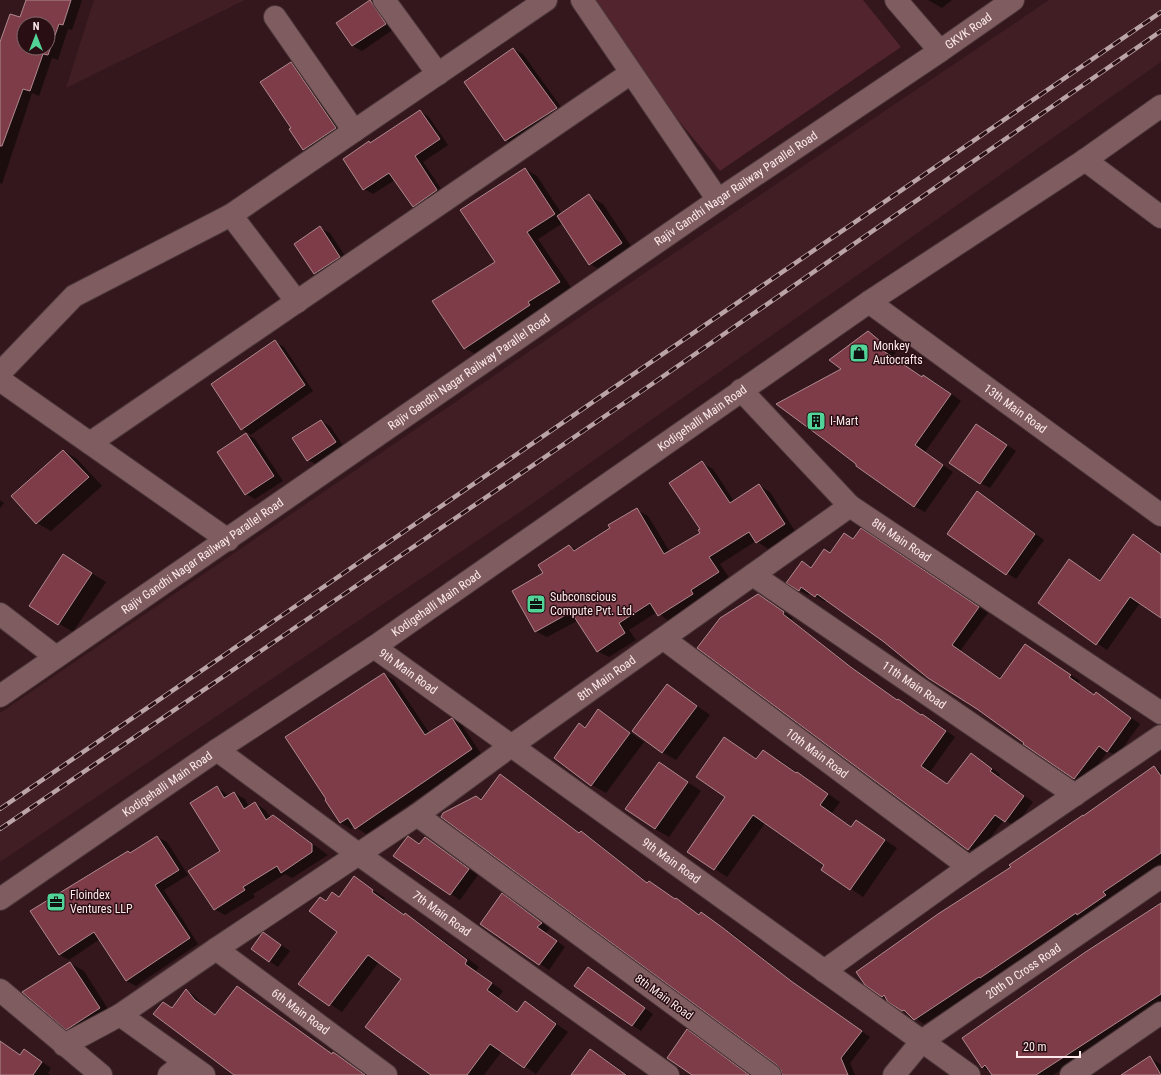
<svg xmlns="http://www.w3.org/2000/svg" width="1161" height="1075" viewBox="0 0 1161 1075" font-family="'Roboto Condensed',sans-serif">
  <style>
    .built { fill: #411e24 }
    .green { fill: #52242d }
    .shadow { fill: #0007; fill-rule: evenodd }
    .building { fill: #7d3c48; stroke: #ae898e; fill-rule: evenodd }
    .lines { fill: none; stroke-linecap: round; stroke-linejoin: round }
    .minor-casing { stroke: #4b3639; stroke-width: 24 }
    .tertiary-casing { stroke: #4b3639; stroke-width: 24 }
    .secondary-casing { stroke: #4b3639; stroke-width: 24 }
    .minor { stroke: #7e5c60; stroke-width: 22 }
    .tertiary { stroke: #7e5c60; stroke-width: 22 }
    .secondary { stroke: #7e5c60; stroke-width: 22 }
    .rail-casing { stroke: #bba4a7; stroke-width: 4.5 }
    .rail { stroke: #290e13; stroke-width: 3; stroke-dasharray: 9; stroke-linecap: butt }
    .labels { text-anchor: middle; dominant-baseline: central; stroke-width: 3; stroke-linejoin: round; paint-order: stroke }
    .street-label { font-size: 12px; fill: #fde9eb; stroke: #290e13 }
    .poi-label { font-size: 12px; fill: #fde9eb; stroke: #290e13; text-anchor: start }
  </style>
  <rect width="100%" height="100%" fill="#33171c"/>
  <path class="built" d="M94,0H245L66,88Z
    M1049,0H1161V62L526,508L0,862V713L596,306Z"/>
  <path class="green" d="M593,0H863L901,47L720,171L665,104Z"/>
  <path class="shadow" d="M27,0H82L72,30L68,29L58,60L52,58L39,96L32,93L2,184L0,183V46L20,18ZM24,24H48V48H24Z
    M928,0H952L942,8Z
    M370,2L379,7L394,29L362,51L353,46L338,23Z
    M513,49L523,54L566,114L515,146L506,140Z
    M291,63L300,68L345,133L313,154L304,149L292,128Z
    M420,111L429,117L448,145L423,162L446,196L423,212L413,206L395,180L373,194L364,189L369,142L372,144Z
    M525,169L537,176L562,214L589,196L603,204L635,252L604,272L590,264L563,223L538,239L572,289L540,309L542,312L477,355L465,348L434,301L496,262Z
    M320,228L330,233L349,262L324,279L315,274L295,244Z
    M868,333L896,353L892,357L922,378L924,376L935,382L961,401L925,452L953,472L925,512L914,506L842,369Z
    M275,342L284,347L313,391L251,435L242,429L212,385Z
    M321,421L330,426L344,447L317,465L308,460Z
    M977,425L1016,451L990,488L981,483Z
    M246,434L255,439L283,481L255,499L246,494Z
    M64,451L77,459L102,486L51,531L37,523L13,496Z
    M702,463L713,469L734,501L759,485L770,492L795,531L768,549L756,541L720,564L730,579L701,597L703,600L670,622L657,612L629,630L636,640L609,657L597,651L577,621L547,637L535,631L545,574L569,546L577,550L637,510L648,516L670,552L701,533Z
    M977,492L1044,540L1016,579L948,534Z
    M0,500L4,503L0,508Z
    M870,535L988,613L960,651L1001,679L1035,651L1080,681L1078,683L1095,696L1096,694L1105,699L1140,724L1117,756L1108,751L1084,784L1024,744L1025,743L826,600L825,602L810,593L808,595L799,590L802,563L812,568L831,554L854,540Z
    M63,555L106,582L73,632L30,606Z
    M1161,555V617L1140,603L1107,650L1039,603L1069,560L1101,581Z
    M768,601L793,618L791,620L861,674L898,701L932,720L955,737L930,772L948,785L971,754L1000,774L999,777L1033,802L1015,826L1004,820L978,854L969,849Z
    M384,674L394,680L430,734L452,719L462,725L482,755L366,834L354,826L351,829L341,823L326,800Z
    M667,685L710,715L676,760L662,752Z
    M598,710L644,742L606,793L592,785L586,728Z
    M724,738L757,759L763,751L776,758L840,802L832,813L852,827L856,821L897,848L863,897L822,869L825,865L765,823L727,877L688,851L727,797Z
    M659,763L701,791L669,837L655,829Z
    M1154,767L1161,771V863L1112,897L1114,901L924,1024L882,996L1012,868Z
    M500,775L580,833L590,837L648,883L658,887L676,900L733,934L800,988L870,1037L850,1063L855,1075H791L442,817L481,801Z
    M217,787L229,796L234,793L245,799L249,807L255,803L265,810L271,818L273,817L284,823L328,855L292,878L285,874L253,894L255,897L225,915L214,909L222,851Z
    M157,837L167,842L188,875L164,890L198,944L136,986L126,981L100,939L69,960L60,955L128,852L131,853Z
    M408,837L420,845L426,838L478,875L460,900L394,856Z
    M354,878L385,898L384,899L405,915L417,921L479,967L476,971L503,991L498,997L518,1012L525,1002L568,1032L536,1074L502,1051L484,1075H432L402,978L379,962L342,1012L300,984L338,932L327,902L333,893L340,897Z
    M502,894L550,928L546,933L565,947L549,970L481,923Z
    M1161,902V1004L1053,1075H993L983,1067L1012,1005L1011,1004Z
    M273,939L290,951L278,967L269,961Z
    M70,963L84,971L113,1017L81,1037L67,1029Z
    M597,974L653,1014L641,1031L632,1025Z
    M186,991L195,996L205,1007L216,1015L332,1055L334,1053L364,1075H237L173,1009Z
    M0,1042L21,1056L24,1050L34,1056L51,1068L48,1073L50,1075H0Z
    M590,1050L601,1056L628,1075H571Z
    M1150,1057L1161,1065V1075H1121Z"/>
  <path class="building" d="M26,0H71L63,25L59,24L48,55L43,54L30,91L23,89L2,146H0V42L10,14L20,17ZM24,24H48V48H24Z
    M370,0L386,24L352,46L336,23Z
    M513,48L557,108L505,141L464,82Z
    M291,62L336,128L303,150L289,129L291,128L260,82Z
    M420,110L440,139L415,156L437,190L413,207L389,173L363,190L343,159L369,141L370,143Z
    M525,168L555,214L527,232L560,282L528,302L530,305L464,349L432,301L495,262L460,210Z
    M589,194L622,243L589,265L557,216Z
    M320,226L340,257L314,274L294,244Z
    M868,331L886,346L882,350L922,377L923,375L951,394L915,445L943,465L914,507L856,466V464L826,441L776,404L841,369L829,360Z
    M275,340L305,385L241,430L211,384Z
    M321,420L336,442L307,461L292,438Z
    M976,424L1007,445L980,484L949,463Z
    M246,433L274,476L245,495L217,452Z
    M63,450L89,477L36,524L11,496Z
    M702,461L730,503L759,484L785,524L756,543L749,532L709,557L719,572L691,590L693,594L658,616L650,603L619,623L625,633L597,652L571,612L535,632L512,591L543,573L538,565L569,545L574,551L610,528L608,525L637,508L664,554L700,533L698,530L700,529L669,483Z
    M977,491L1035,534L1006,575L947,534Z
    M861,528L979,607L952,645L1000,679L1025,644L1071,675L1069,677L1094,695L1096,692L1131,718L1107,752L1099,746L1074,779L1023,744L1024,743L977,709L928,678L884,642L817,594L815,597L801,587L799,591L786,583L802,561L811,568L824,549L830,553L844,533L853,539Z
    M1133,534L1161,554V618L1130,597L1096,645L1038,603L1069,559L1100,581Z
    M63,554L92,573L58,625L29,606Z
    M758,594L784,612L783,614L852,668L897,700L898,699L921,715L922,714L946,731L921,766L947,784L971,753L992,769L990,771L1024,796L1005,822L995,815L968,850L697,648L720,618Z
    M384,673L425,735L452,718L472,749L355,829L348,818L340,823L325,800L326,799L285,737Z
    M667,684L697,706L662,753L632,731Z
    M598,709L630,733L591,786L554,758L579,723L585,728Z
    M724,737L756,759L763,750L796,773L797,772L828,794L820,805L851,827L856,820L885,840L850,890L821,870L824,865L753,815L714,870L687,852L725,797L696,777Z
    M659,762L688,782L655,829L625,809Z
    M1154,766L1161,776V853L1103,892L1106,895L1077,915L1076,913L980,978L979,977L914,1020L904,1010L902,1011L888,1002L884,995L882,997L865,985L856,972L938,914L1011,867L1009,865L1083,815V816Z
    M500,774L579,833L581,831L647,883L649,881L675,899L676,898L699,915L701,912L723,928L791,981L862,1031L841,1058L848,1075H782L781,1070L777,1065L441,817L443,813L476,796L481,800Z
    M217,786L224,798L234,792L244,809L255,802L266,820L273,815L312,844V852L281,873L277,866L243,887L245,890L214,910L188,871L220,851L190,803Z
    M157,836L179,870L155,885L190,938L126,981L94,932L59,955L30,911L128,851L130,853Z
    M408,836L419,844L425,837L469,869L450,895L393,856Z
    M354,876L373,890L372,892L404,915L405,913L467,960L465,964L492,983L487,990L517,1012L525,1001L556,1024L524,1068L490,1044L467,1075H431L396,1050L365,1027L401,979L368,955L329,1006L298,984L337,932L309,911L320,897L326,901L332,892L339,897Z
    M502,893L542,923L537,927L557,941L539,965L480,924Z
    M1161,903V994L1036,1075H992L985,1065L982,1068L962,1038L1084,953Z
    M263,932L281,945L269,962L251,949Z
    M70,962L100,1008L66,1030L22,992Z
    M588,967L645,1008L632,1026L574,986Z
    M237,986L332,1054L333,1052L365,1075H234L153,1014L163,1002L172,1008L186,989L195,1000L215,1015Z
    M687,1029L749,1075H692L667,1058Z
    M0,1041L20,1055L24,1049L42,1062L33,1075H0Z
    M590,1049L626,1075H571Z
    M1150,1056L1161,1075H1121Z"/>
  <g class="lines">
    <defs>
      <g id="minor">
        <path d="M384,0L438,74"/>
        <path d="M582,0L718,200"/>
        <path d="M275,17L354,131"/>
        <path d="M297,302L231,215L546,0"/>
        <path d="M0,373L74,296L231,215"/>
        <path d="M0,380L228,540"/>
        <path d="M741,390L850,506"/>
        <path d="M90,443L631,73"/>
        <path id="s1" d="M753,575L1075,795"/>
        <path d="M0,614L56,657"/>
        <path id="s2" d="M664,639L969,867"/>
        <path id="s3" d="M374,647L969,1075"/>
        <path id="s4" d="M217,750L358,854L668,1075"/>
        <path id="s5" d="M216,949L386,1075"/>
        <path d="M824,971L969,867L1161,736"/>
        <path d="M0,990L101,1075"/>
        <path d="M120,1015L204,1075"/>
        <path d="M64,1045L120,1015L216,949L417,815"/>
        <path d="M169,1075L185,1062"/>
        <path id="s6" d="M770,1075L417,815L511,746L850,506L1161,713"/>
        <path id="s7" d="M894,1075L922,1041L1161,877"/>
        <path d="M1071,1075L1161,1013"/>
      </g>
      <g id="tertiary">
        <path d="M1085,160L1161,217"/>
        <path id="s8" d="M869,302L1161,515"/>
        <path id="s9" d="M0,696L718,200L940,51"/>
        <path id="s10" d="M0,899L217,750L374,647L869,302L1085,160L1161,106"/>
      </g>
      <g id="secondary">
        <path id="s11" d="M896,0L940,51L1013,0"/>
      </g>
    </defs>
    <use href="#minor" class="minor-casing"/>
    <use href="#tertiary" class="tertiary-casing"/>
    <use href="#secondary" class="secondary-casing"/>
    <use href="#minor" class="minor"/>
    <use href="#tertiary" class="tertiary"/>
    <use href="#secondary" class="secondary"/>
    <defs>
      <path id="rail" d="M0,809L1161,12
        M0,829L652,384L1161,31"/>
    </defs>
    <use href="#rail" class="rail-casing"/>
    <use href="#rail" class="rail"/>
  </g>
  <defs>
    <symbol id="shop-square" viewBox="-11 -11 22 22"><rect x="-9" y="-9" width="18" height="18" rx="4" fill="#52d397" stroke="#290e13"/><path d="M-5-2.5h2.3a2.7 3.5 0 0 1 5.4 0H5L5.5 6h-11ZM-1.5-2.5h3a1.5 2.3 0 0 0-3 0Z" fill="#111"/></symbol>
    <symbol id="building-square" viewBox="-11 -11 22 22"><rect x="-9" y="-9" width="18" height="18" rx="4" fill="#52d397" stroke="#290e13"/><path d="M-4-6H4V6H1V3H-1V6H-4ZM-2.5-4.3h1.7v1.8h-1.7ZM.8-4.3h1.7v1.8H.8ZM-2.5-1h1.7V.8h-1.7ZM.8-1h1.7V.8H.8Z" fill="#111"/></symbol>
    <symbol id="office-square" viewBox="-11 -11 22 22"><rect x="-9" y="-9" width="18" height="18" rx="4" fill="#52d397" stroke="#290e13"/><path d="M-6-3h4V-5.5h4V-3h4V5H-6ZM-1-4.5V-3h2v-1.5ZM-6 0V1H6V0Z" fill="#111"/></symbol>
  </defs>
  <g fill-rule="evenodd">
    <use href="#shop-square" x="848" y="342" width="22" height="22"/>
    <use href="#building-square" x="805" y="410" width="22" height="22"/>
    <use href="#office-square" x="525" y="593" width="22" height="22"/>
    <use href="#office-square" x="45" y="891" width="22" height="22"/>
  </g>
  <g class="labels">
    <g class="street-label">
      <text stroke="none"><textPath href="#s11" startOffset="102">GKVK Road</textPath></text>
      <text stroke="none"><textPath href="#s9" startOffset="894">Rajiv Gandhi Nagar Railway Parallel Road</textPath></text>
      <text stroke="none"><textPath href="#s9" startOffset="570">Rajiv Gandhi Nagar Railway Parallel Road</textPath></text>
      <text stroke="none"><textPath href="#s8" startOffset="181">13th Main Road</textPath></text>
      <text stroke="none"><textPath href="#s10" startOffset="851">Kodigehalli Main Road</textPath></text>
      <text stroke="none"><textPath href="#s6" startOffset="1032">8th Main Road</textPath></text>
      <text stroke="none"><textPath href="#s9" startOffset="246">Rajiv Gandhi Nagar Railway Parallel Road</textPath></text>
      <text stroke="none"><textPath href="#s10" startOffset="527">Kodigehalli Main Road</textPath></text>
      <text stroke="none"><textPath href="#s3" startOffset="42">9th Main Road</textPath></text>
      <text stroke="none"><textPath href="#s6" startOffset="672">8th Main Road</textPath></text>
      <text stroke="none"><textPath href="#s1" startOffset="195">11th Main Road</textPath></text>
      <text stroke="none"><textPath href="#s2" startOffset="191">10th Main Road</textPath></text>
      <text stroke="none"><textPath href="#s10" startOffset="203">Kodigehalli Main Road</textPath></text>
      <text stroke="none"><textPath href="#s3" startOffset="366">9th Main Road</textPath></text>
      <text stroke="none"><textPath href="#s4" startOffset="278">7th Main Road</textPath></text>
      <text stroke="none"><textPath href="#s7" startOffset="167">20th D Cross Road</textPath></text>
      <text transform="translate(664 997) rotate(36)">8th Main Road</text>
      <text stroke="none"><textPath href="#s5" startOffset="105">6th Main Road</textPath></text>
    </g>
    <g class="poi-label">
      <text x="873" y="346">Monkey<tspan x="873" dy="14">Autocrafts</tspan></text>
      <text x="830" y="421">I-Mart</text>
      <text x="550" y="597">Subconscious<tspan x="550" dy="14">Compute Pvt. Ltd.</tspan></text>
      <text x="70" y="895">Floindex<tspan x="70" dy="14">Ventures LLP</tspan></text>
    </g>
  </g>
  <g transform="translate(36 36)"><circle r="19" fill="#290e13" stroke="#7e6669"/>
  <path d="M0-3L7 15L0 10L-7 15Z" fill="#52d397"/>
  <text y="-6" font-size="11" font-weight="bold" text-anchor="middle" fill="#fde9eb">N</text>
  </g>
  <path d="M1017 1051v6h63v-6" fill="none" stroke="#fde9eb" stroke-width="2"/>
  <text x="1023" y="1051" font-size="12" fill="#fde9eb" stroke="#290e13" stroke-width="3" paint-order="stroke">20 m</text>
</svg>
